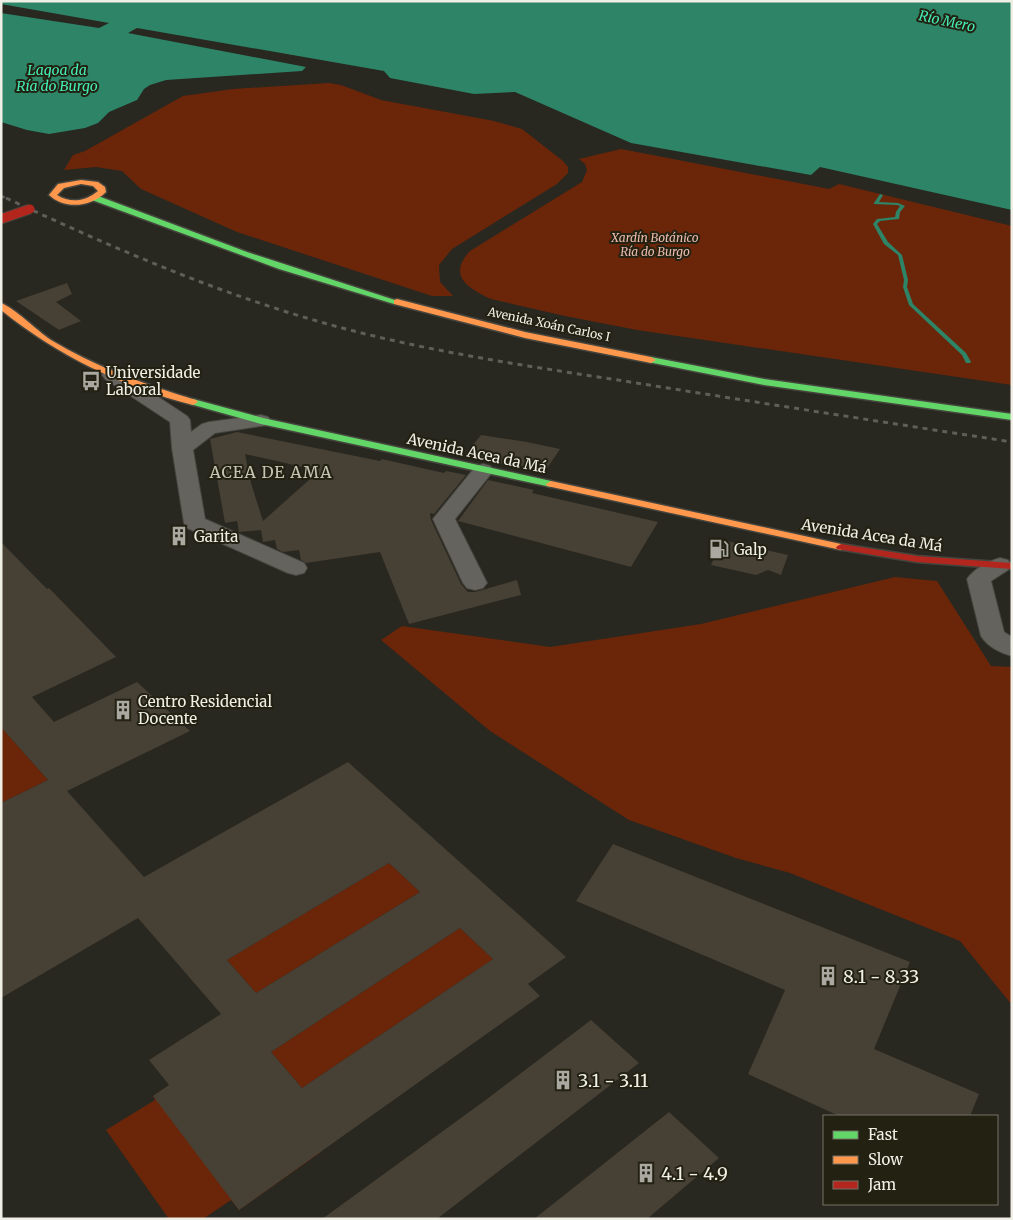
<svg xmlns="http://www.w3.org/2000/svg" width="1013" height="1220" viewBox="0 0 1013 1220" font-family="Merriweather,serif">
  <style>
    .green { fill: #6b260a }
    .water { fill: #2d8466 }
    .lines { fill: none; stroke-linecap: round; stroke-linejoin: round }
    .stream { fill: #2d8466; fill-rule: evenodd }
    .building { fill: #474034; fill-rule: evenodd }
    .street-casing { stroke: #45453e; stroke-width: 2 }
    .fast-casing { stroke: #45453e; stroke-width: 3 }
    .slow-casing { stroke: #45453e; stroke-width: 3 }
    .jam-casing { stroke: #45453e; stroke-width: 3 }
    .street { fill: #64635e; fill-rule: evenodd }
    .fast { fill: #63d668; fill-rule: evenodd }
    .slow { fill: #ff974d; fill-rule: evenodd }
    .jam { fill: #b3261e; fill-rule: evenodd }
    .rail-far1 { stroke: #5f5e58; stroke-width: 2.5; stroke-dasharray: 4 4; stroke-linecap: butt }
    .rail { stroke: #5f5e58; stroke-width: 3; stroke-dasharray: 5 5; stroke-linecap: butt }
    .jam-bridge-casing { stroke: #45453e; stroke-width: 11; stroke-linecap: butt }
    .jam-bridge { stroke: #b3261e; stroke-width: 9 }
    .labels { text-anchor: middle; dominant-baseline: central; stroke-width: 4; stroke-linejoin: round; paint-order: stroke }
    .far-park-label { font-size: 12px; font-style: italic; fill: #eebcac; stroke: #222112 }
    .far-street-label { font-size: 12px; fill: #f0efe6; stroke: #222112 }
    .far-water-label { font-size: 14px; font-style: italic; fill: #45edb7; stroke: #222112 }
    .poi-label { font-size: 15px; fill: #f0efe6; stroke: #222112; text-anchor: start }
    .street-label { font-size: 15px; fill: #f0efe6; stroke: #222112 }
    .neighbourhood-label { font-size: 16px; letter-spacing: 1px; fill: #c6c4b2; stroke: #222112 }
    .near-poi-label { font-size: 18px; fill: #f0efe6; stroke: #222112; text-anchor: start }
  </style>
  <rect width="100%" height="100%" fill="#282720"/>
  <path class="green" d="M329,83L341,85L381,100L494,121L522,129L563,161L568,167V173L557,184L452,249L439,265L440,282L453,296H432L237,232L141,189L122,171L96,167L64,170L73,155L85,151L183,96L233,89Z
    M621,149L829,189L839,184L1012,226V385L637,330L565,316L491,299C468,288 447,276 470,251L582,182L587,170L585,164L579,159Z
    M895,577L937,581L991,666L1012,667V1005L960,941L790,873L736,858L629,820L490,731L381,640L402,626L550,647L701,624Z
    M1,727L48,780L1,803Z
    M389,863L420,892L256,993L227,960Z
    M460,928L493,959L302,1088L271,1052Z
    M229,1046L321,1152L239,1210L231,1200L203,1219H169L106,1130L155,1100L153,1096Z"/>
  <path class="water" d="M1,1H1012V210L820,167L811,175L631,143L515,92L474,94L390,78L384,71L137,28L128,33L306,67L302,71L166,80L150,85L144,89L137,100L109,112L98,123L85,128L49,134L27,130L1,122V13L99,28L109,23L1,4Z"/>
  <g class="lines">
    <path class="stream" d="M880,194L883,195L879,202L898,203L905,206L900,212L899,219L880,221L877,224L888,242L902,255L908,280L907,287L913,304L966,353L971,362L970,363H966L962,355L909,305L903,287L904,280L898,255L884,244L873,224L877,219L895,217L896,212L900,206L897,205L874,204V203Z"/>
  </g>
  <path class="building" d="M67,283L72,294L56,302L81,321L59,330L16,301Z
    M237,432L380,461L382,459L444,473L446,471L466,475L434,514L430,513L431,520L461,584L468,592H475L517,580L521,595L409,624L380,552L306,563L301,560L299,550L283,552L277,549L275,540L263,542L261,530L239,532L237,521L225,523L210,439ZM245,454L281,462L319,471L263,521L251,483Z
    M481,435L527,442L560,449L544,473L464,456Z
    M488,480L534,490L532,493L658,522L631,567L458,521Z
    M722,540L788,555L781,575L768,570L756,575L711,565Z
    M1,542L47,589L49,588L116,657L32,697L54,722L137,682L190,731L67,791L144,877L348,762L566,957L528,984L540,996L239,1210L153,1096L169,1085L149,1060L221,1014L138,918L1,998V803L48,780L1,727ZM389,863L420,892L256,993L227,960ZM460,928L493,959L302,1088L271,1052Z
    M613,844L910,962L874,1049L979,1094L970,1116H839L748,1074L785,990L576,901Z
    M591,1020L639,1063L437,1219H322L487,1099Z
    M669,1112L719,1158L647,1219H534Z"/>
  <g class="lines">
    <defs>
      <path id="street" d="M112,369L119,371L187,416L190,420L191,432L202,424L209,422L261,415L268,417L271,421L268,425L215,433L193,450L205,519L304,563L307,568L304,573L296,575L288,573L187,528L184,523L172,448L170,422L105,379L102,375L105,371Z
        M483,464L490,466L494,470L455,519L487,583L483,588L475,590L467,588L463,583L433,519L476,466Z
        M1000,558L1008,560L1011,565L1008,570L991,581L1004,632L1012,637V656C1000,653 987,646 981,636L967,579C974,569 988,561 1000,558Z"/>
      <path id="fast" d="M92,196H98L247,252L401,302L400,304H394L279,269L92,200Z
        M651,357L764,379L1012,414V420L764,385L648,362L646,360Z
        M193,399L263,418L551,481L556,484L551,487L261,424L190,404L188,402Z"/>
      <path id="slow" d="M81,180L98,182L105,187L106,192C91,207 65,210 49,195L58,184ZM81,184L93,186L98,191C86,201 71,204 57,195L64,188Z
        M397,299L525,332L651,357L656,360L651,363L525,338L394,304V300Z
        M1,303C16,309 36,330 51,340C96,367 146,385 196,400L198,402L193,405C123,387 58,356 1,310Z
        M551,481L841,544L846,547L841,550L547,486L546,484Z"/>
      <path id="jam" d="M841,544L917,556L1012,563V569L917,562L837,549L836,547Z"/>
    </defs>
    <use href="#street" class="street-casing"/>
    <use href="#fast" class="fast-casing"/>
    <use href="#slow" class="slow-casing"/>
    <use href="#jam" class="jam-casing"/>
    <use href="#street" class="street"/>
    <use href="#fast" class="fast"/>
    <use href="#slow" class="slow"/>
    <use href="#jam" class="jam"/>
    <path class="rail-far1" d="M1,196L8,199"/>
    <path class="rail" d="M6,198C107,245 209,290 317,321C417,350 521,365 624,381C754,402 883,422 1012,442"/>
    <defs>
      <path id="jam-bridge" d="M1,219L30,209"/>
    </defs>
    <use href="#jam-bridge" class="jam-bridge-casing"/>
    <use href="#jam-bridge" class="jam-bridge"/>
  </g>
  <defs>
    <symbol id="bus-bare" viewBox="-9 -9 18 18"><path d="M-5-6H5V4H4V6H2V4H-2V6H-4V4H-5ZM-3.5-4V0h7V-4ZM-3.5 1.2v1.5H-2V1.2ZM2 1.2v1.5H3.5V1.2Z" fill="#aaa9a1" stroke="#222112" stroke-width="2.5" paint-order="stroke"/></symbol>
    <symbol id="building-bare" viewBox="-9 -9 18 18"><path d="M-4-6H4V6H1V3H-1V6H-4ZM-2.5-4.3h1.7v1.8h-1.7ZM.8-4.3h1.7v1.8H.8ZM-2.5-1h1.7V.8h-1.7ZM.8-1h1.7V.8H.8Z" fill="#aaa9a1" stroke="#222112" stroke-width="2.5" paint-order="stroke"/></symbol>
    <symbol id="fuel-bare" viewBox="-9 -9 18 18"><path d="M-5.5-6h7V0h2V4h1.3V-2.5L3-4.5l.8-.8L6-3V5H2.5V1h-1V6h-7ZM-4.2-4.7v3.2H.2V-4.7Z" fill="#aaa9a1" stroke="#222112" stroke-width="2.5" paint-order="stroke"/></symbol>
  </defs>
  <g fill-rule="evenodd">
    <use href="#bus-bare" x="77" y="367" width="28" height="28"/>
    <use href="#building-bare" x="165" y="522" width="28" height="28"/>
    <use href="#fuel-bare" x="705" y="535" width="28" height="28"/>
    <use href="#building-bare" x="109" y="696" width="28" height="28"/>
    <use href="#building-bare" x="814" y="962" width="28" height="28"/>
    <use href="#building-bare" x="549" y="1066" width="28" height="28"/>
    <use href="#building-bare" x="632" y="1159" width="28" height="28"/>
  </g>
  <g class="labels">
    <g class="far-park-label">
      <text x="655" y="237">Xardín Botánico<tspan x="655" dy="14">Ría do Burgo</tspan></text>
    </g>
    <g class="far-street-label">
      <text transform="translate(549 324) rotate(12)">Avenida Xoán Carlos I</text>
    </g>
    <g class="far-water-label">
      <text transform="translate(947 21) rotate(12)">Río Mero</text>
      <text x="57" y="70">Lagoa da<tspan x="57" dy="16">Ría do Burgo</tspan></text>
    </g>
    <g class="poi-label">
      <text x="106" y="372">Universidade<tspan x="106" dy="17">Laboral</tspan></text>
      <text x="194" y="536">Garita</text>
      <text x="734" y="549">Galp</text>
      <text x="138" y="701">Centro Residencial<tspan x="138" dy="17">Docente</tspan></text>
    </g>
    <g class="street-label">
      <text transform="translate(477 453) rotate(12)">Avenida Acea da Má</text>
      <text transform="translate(872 535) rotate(9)">Avenida Acea da Má</text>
    </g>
    <g class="neighbourhood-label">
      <text x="271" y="472">ACEA DE AMA</text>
    </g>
    <g class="near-poi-label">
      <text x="843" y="976">8.1 - 8.33</text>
      <text x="578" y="1080">3.1 - 3.11</text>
      <text x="661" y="1173">4.1 - 4.9</text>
    </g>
  </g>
  <rect width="1013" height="1220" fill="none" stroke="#f0efe6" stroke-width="5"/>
  <rect x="823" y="1115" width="175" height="90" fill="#222112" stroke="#747367"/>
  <rect x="833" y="1131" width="25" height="8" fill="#63d668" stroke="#747367"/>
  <text x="868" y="1140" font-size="15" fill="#f0efe6">Fast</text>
  <rect x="833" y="1156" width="25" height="8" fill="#ff974d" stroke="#747367"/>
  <text x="868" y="1165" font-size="15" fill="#f0efe6">Slow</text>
  <rect x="833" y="1181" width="25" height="8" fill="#b3261e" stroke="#747367"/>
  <text x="868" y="1190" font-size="15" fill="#f0efe6">Jam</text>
</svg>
